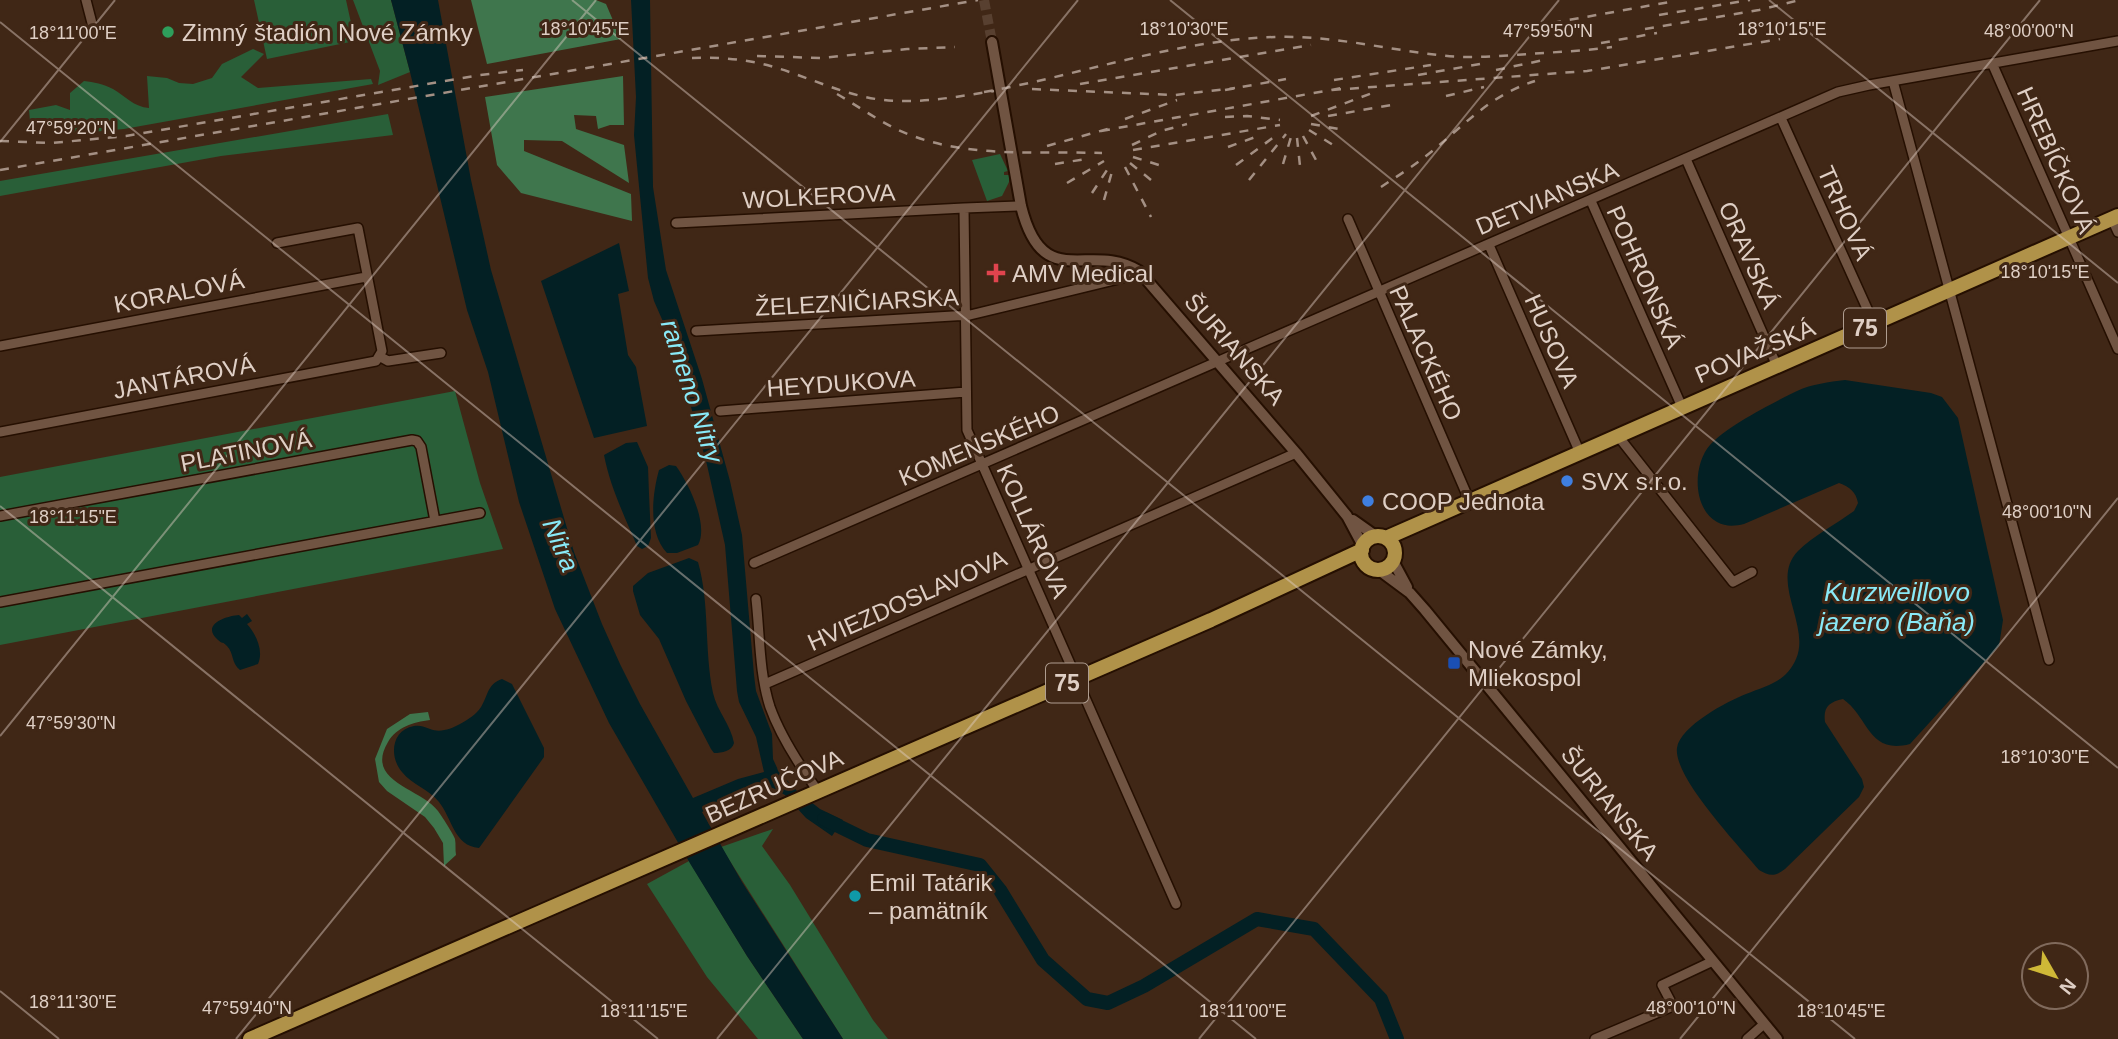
<svg xmlns="http://www.w3.org/2000/svg" width="2118" height="1039" viewBox="0 0 2118 1039" font-family="Arial,sans-serif">
  <style>
    .green { fill: #295f38 }
    .forest { fill: #3f764d }
    .water { fill: #032024 }
    .lines { fill: none; stroke-linecap: round; stroke-linejoin: round }
    .river { stroke: #032024; stroke-width: 14 }
    .tertiary-tunnel { stroke: #584030; stroke-width: 10; stroke-dasharray: 10 5; stroke-linecap: butt }
    .minor-casing { stroke: #250f01; stroke-width: 12 }
    .tertiary-casing { stroke: #250f01; stroke-width: 14 }
    .primary-casing { stroke: #250f01; stroke-width: 18 }
    .minor { stroke: #705442; stroke-width: 9 }
    .tertiary { stroke: #705442; stroke-width: 10 }
    .primary { stroke: #b09249; stroke-width: 14 }
    .rail { stroke: #a49084; stroke-width: 2.5; stroke-dasharray: 9 9; stroke-linecap: butt }
    .ticks { fill: none; stroke: #dfcfc5; stroke-width: 2; stroke-opacity: 0.45 }
    .leisure-dot { fill: #2e9e5b; stroke: #402716; stroke-width: 2.5 }
    .health-dot { fill: #e0444e; stroke: #402716; stroke-width: 2.5 }
    .shop-dot { fill: #3f7fe0; stroke: #402716; stroke-width: 2.5 }
    .transit-dot { fill: #1a4fb4; stroke: #402716; stroke-width: 2.5 }
    .culture-dot { fill: #0f9aa8; stroke: #402716; stroke-width: 2.5 }
    .labels { text-anchor: middle; dominant-baseline: central; stroke-width: 6; stroke-linejoin: round; paint-order: stroke }
    .shield { fill: #402716; stroke: #af9d90; stroke-width: 2 }
    .shield-label { font-size: 23px; font-weight: bold; fill: #dfcfc5 }
    .poi-label { font-size: 24px; fill: #dfcfc5; stroke: #402716; text-anchor: start }
    .street-label { font-size: 24px; fill: #dfcfc5; stroke: #402716 }
    .water-label { font-size: 26px; font-style: italic; fill: #89eaf8; stroke: #402716 }
    .ticks-label { font-size: 18px; text-anchor: middle; fill: #dfcfc5; stroke: #402716; stroke-width: 6; stroke-linejoin: round; paint-order: stroke }
  </style>
  <rect width="100%" height="100%" fill="#402716"/>
  <path class="green" d="M254,0H346L355,41L267,59Z
    M353,0H391L410,72L378,85L380,71Z
    M253,49L264,54L241,77L258,88L371,79L373,84L124,129L81,133L56,130L30,121L29,110L56,105L70,110V93L84,81C94,82 103,84 113,89C125,96 134,107 149,108L147,76L167,78L179,83L193,84L212,78L222,64Z
    M388,114L393,135L221,156L0,196V181Z
    M1000,154L1008,171L1004,172V175H1009V182L1002,196L987,201L972,160Z
    M455,391L480,483L503,549L0,645V477Z
    M773,829L762,846L790,885L873,1020L888,1039H843L721,847Z
    M689,861L747,956L803,1039H758L707,977L647,884Z"/>
  <path class="forest" d="M471,0H596L606,4L621,39L487,64Z
    M623,76L624,125H610L598,129L596,116L574,115L576,129L624,145L629,183L562,141L524,140V151L631,194L632,221L521,193L497,165L485,97Z
    M428,712L430,720C413,722 397,727 388,742C364,782 421,788 438,811C441,815 454,835 455,839C456,844 455,850 456,855L444,866L443,843L434,828L425,817L387,791L379,782L375,759L387,729L410,714Z"/>
  <path class="water" d="M391,0H438L471,180L491,270L574,552L602,624L620,664L640,704L693,798L738,779L764,772L756,737L739,702L737,691L725,545L707,465L691,407L668,333L654,301L648,278L634,135L636,97L631,0H650L653,187L666,270L702,379L730,481L742,535L754,675L756,691L772,734L773,759L779,772L797,791L820,809L843,820L832,836L806,818L785,795L773,788H760L702,812L742,882L843,1039H803L747,956L691,865L609,723L555,609L519,502L488,372L467,310L410,72Z
    M619,243L629,291L618,294L628,355L636,367L647,426L594,438L541,281Z
    M1845,380L1931,393L1942,397L1958,418L2003,620L1999,646L1910,744C1868,755 1869,717 1843,699C1829,702 1823,707 1825,722L1862,779L1864,787L1859,797L1785,869C1776,876 1770,877 1759,870C1740,847 1673,777 1677,748C1680,726 1728,701 1746,694C1768,685 1786,682 1796,659C1811,625 1769,581 1798,551C1813,536 1836,524 1854,511L1858,503C1856,492 1850,487 1839,483L1744,524C1735,526 1726,527 1717,522C1692,508 1693,464 1710,445C1727,426 1774,402 1797,391C1812,384 1829,382 1845,380Z
    M637,442L648,467L649,494L651,538L648,546L642,549L637,546C625,517 610,487 604,455L626,443Z
    M669,465L676,466C689,484 709,525 698,545L677,553H667C648,533 652,495 659,470Z
    M689,558L698,562C710,604 704,649 713,693C717,711 731,725 734,743C732,751 722,753 714,753L711,749L686,701L659,639L640,615L633,591V586L648,573Z
    M247,614L252,621L247,624C256,634 264,651 258,664L240,670C231,663 234,653 227,646C221,640 224,645 218,640C200,624 227,616 239,615L242,618Z
    M502,679L512,684L544,748V757L482,844L479,848C454,846 452,818 439,802C429,789 412,785 402,772C389,757 391,730 414,726C421,725 424,727 430,729C440,733 451,729 460,724C467,720 477,714 481,707C488,696 487,684 502,679Z"/>
  <g class="lines">
    <path class="river" d="M824,819L867,840L980,865L1000,890L1043,960L1087,999L1108,1003L1144,986L1257,919L1314,929L1381,999L1397,1039"/>
    <path class="tertiary-tunnel" d="M984,0L992,42"/>
    <defs>
      <path id="minor" d="M86,0L94,31
        M1992,63L2118,349
        M1893,81L2049,660
        M1781,118L1874,324
        M1686,159L1777,366
        M1591,201L1682,407
        M1021,206L964,208L967,430L1176,904
        M1348,219L1470,502
        M2112,219L2118,232
        M676,223L964,208
        M1489,245L1580,453
        M696,331L970,315L1131,276L1139,271
        M0,346L366,277
        M379,356L388,361L441,353
        M720,411L966,392
        M0,432L376,361L382,351L358,228L277,243
        M1618,436L1733,582L1752,572
        M0,516L412,440L417,441L421,447L435,521
        M754,563L1838,92L1869,85L2118,41
        M756,599C760,634 759,673 770,707C780,735 798,763 815,787
        M0,602L480,513
        M765,684L1296,453
        M1595,1039L1673,1006L1662,985L1713,961
        M1747,1039L1764,1024"/>
      <path id="tertiary" d="M992,42L1021,206C1043,295 1089,240 1139,271L1296,453L1347,516L1363,546
        M1353,520L1377,537
        M1393,561L1407,587
        M1379,570L1410,593L1425,610L1777,1039"/>
      <path id="primary" d="M1361 553a17 17 0 1 1 34 0a17 17 0 1 1-34 0Z
        M1386,538L2118,216
        M250,1039L1211,620L1362,550"/>
    </defs>
    <use href="#minor" class="minor-casing"/>
    <use href="#tertiary" class="tertiary-casing"/>
    <use href="#primary" class="primary-casing"/>
    <use href="#minor" class="minor"/>
    <use href="#tertiary" class="tertiary"/>
    <use href="#primary" class="primary"/>
    <path class="rail" d="M1659,15L1750,0
      M1552,23L1675,1
      M1645,29L1759,10L1800,0
      M1601,43L1657,33
      M757,56L822,58L907,49L955,47
      M692,58C717,57 743,59 767,65C804,75 838,93 876,99C916,105 954,97 994,91
      M1496,70L1544,60
      M1418,75L1480,64
      M1334,80L1431,65
      M1080,84L1311,45
      M1032,89L1175,95L1235,88
      M1225,90L1286,79
      M1332,90L1587,71L1780,39
      M984,92C1081,75 1175,40 1275,37C1330,35 1384,49 1438,55C1468,59 1498,56 1528,54C1556,52 1584,51 1612,47
      M837,94C863,109 885,126 913,136C972,158 1040,151 1102,153
      M1446,96L1484,87
      M1311,116L1375,92
      M1328,116L1397,104
      M1225,117L1247,116L1280,120
      M1125,119L1177,100
      M1311,124L1339,129
      M1309,130L1333,145
      M1101,131L1342,88
      M1303,136L1316,160
      M1297,138L1300,166
      M0,141L52,143L126,136L480,75L523,70
      M1132,145L1161,131L1187,124
      M1047,146L1111,128
      M1228,147L1258,136
      M1133,150L1280,125
      M1133,157L1159,165
      M1130,163L1151,180
      M1055,164L1086,159
      M1283,164L1291,137
      M1236,165L1278,134
      M1125,167L1151,217
      M0,170L978,0
      M1249,180L1286,134
      M1067,183L1104,161
      M1381,187C1396,177 1412,167 1426,156C1464,126 1488,96 1535,81
      M1092,193L1109,167
      M1104,200L1113,168"/>
  </g>
  <path class="ticks" d="M572,0L1855,1039M1170,0L2118,768M1769,0L2118,283M0,22L1256,1039M0,142L115,0M0,506L658,1039M0,736L596,0M0,991L59,1039M236,1039L1078,0M717,1039L1559,0M1199,1039L2040,0M1680,1039L2118,498"/>
  <circle class="leisure-dot" cx="168" cy="32" r="7"/>
  <path class="health-dot" d="M992.5 262.5h7v7h7v7h-7v7h-7v-7h-7v-7h7z"/>
  <g class="shop-dot">
    <circle cx="1567" cy="481" r="7"/>
    <circle cx="1368" cy="501" r="7"/>
  </g>
  <rect class="transit-dot" x="1447" y="656" width="14" height="14" rx="3.5"/>
  <circle class="culture-dot" cx="855" cy="896" r="7"/>
  <g class="labels">
    <g class="shield">
      <rect x="1844" y="308.5" width="42" height="39" rx="5"/>
      <rect x="1046" y="663.5" width="42" height="39" rx="5"/>
    </g>
    <g class="shield-label">
      <text x="1865" y="328">75</text>
      <text x="1067" y="683">75</text>
    </g>
    <g class="poi-label">
      <text x="182" y="32">Zimný štadión Nové Zámky</text>
      <text x="1012" y="273">AMV Medical</text>
      <text x="1581" y="481">SVX s.r.o.</text>
      <text x="1382" y="501">COOP Jednota</text>
      <text x="1468" y="649">Nové Zámky,<tspan x="1468" dy="28">Mliekospol</tspan></text>
      <text x="869" y="882">Emil Tatárik<tspan x="869" dy="28">– pamätník</tspan></text>
    </g>
    <g class="street-label">
      <text transform="translate(2056 160) rotate(66)">HREBÍČKOVÁ</text>
      <text transform="translate(819 196) rotate(-3)">WOLKEROVA</text>
      <text transform="translate(1547 198) rotate(-23)">DETVIANSKA</text>
      <text transform="translate(1845 213) rotate(66)">TRHOVÁ</text>
      <text transform="translate(1749 255) rotate(66)">ORAVSKÁ</text>
      <text transform="translate(1645 277) rotate(66)">POHRONSKÁ</text>
      <text transform="translate(179 292) rotate(-11)">KORALOVÁ</text>
      <text transform="translate(857 302) rotate(-3)">ŽELEZNIČIARSKA</text>
      <text transform="translate(1552 341) rotate(66)">HUSOVA</text>
      <text transform="translate(1235 349) rotate(49)">ŠURIANSKA</text>
      <text transform="translate(1755 351) rotate(-23)">POVAŽSKÁ</text>
      <text transform="translate(1426 353) rotate(66)">PALACKÉHO</text>
      <text transform="translate(184 377) rotate(-11)">JANTÁROVÁ</text>
      <text transform="translate(841 383) rotate(-4)">HEYDUKOVA</text>
      <text transform="translate(979 445) rotate(-23)">KOMENSKÉHO</text>
      <text transform="translate(246 451) rotate(-11)">PLATINOVÁ</text>
      <text transform="translate(1033 531) rotate(66)">KOLLÁROVA</text>
      <text transform="translate(907 600) rotate(-24)">HVIEZDOSLAVOVA</text>
      <text transform="translate(774 786) rotate(-24)">BEZRUČOVA</text>
      <text transform="translate(1610 803) rotate(51)">ŠURIANSKA</text>
    </g>
    <g class="water-label">
      <text transform="translate(692 391) rotate(72)">rameno Nitry</text>
      <text transform="translate(561 545) rotate(67)">Nitra</text>
      <text x="1897" y="592">Kurzweillovo<tspan x="1897" dy="30">jazero (Baňa)</tspan></text>
    </g>
  </g>
  <g class="ticks-label">
    <text x="1782" y="35">18°10'15"E</text>
    <text x="585" y="35">18°10'45"E</text>
    <text x="1184" y="35">18°10'30"E</text>
    <text x="1548" y="37">47°59'50"N</text>
    <text x="2029" y="37">48°00'00"N</text>
    <text x="73" y="39">18°11'00"E</text>
    <text x="71" y="134">47°59'20"N</text>
    <text x="2045" y="278">18°10'15"E</text>
    <text x="2047" y="518">48°00'10"N</text>
    <text x="73" y="523">18°11'15"E</text>
    <text x="71" y="729">47°59'30"N</text>
    <text x="2045" y="763">18°10'30"E</text>
    <text x="73" y="1008">18°11'30"E</text>
    <text x="247" y="1014">47°59'40"N</text>
    <text x="1691" y="1014">48°00'10"N</text>
    <text x="644" y="1017">18°11'15"E</text>
    <text x="1243" y="1017">18°11'00"E</text>
    <text x="1841" y="1017">18°10'45"E</text>
  </g>
  <g transform="translate(2055 976) rotate(129)"><circle r="33" fill="#402716" stroke="#806a5c" stroke-width="2"/>
  <path d="M0-5L12 26L0 18L-12 26Z" fill="#cfb837"/>
  <text y="-10" font-size="19" font-weight="bold" text-anchor="middle" fill="#dfcfc5">N</text>
  </g>
</svg>
